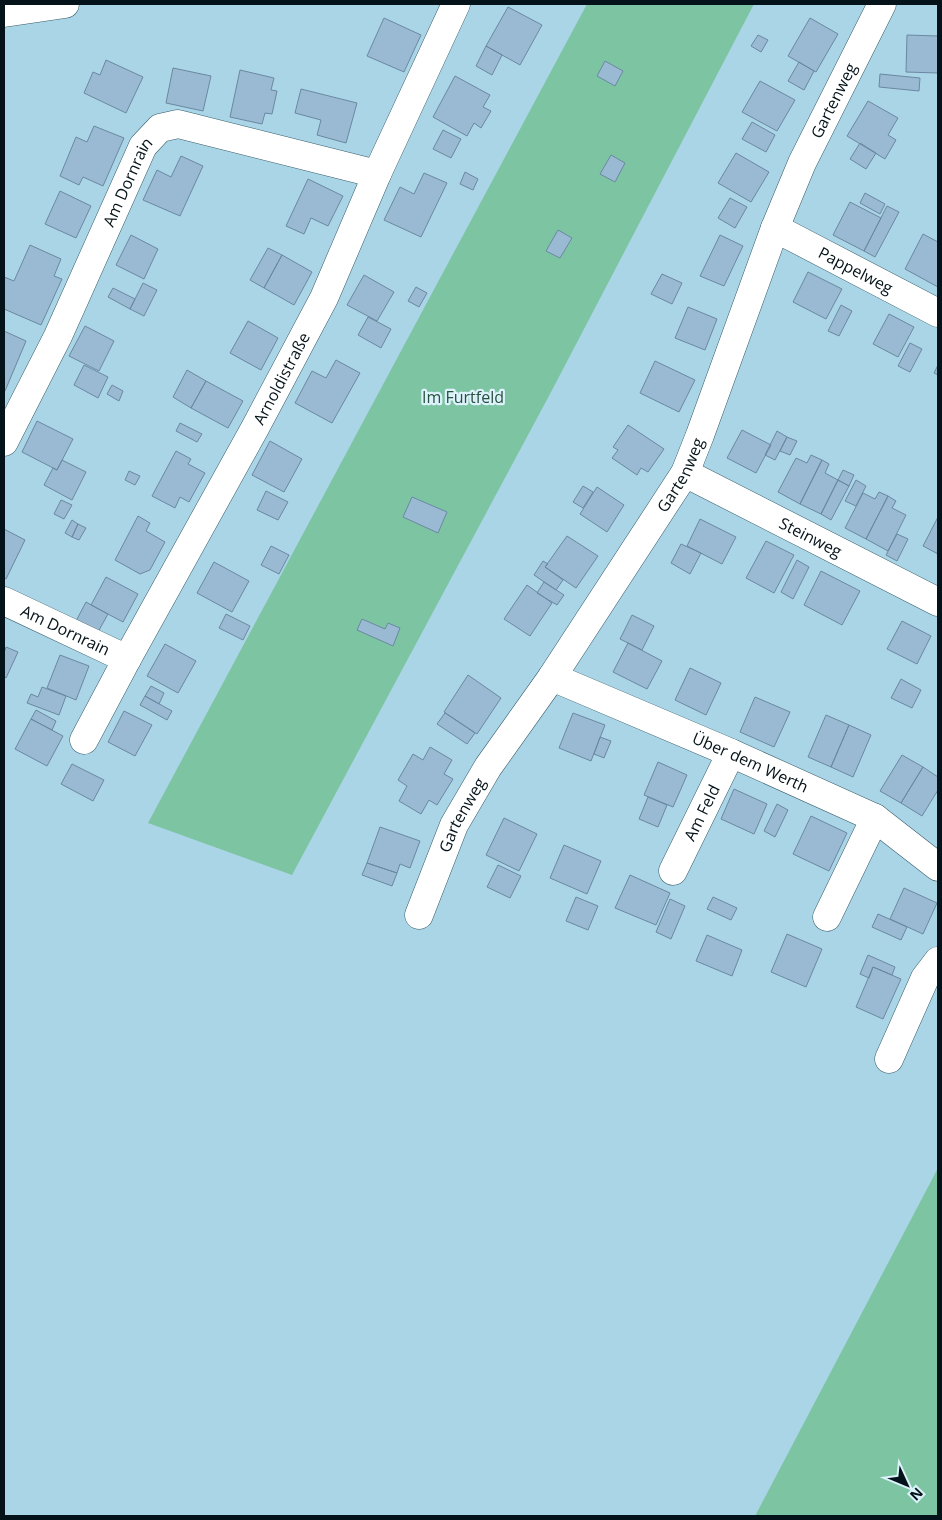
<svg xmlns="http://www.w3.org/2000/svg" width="942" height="1520" viewBox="0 0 942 1520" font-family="'Open Sans',sans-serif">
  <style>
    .green { fill: #7dc4a3 }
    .building { fill: #9abad4; stroke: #6a88a1 }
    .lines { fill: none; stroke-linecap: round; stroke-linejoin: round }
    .minor-casing { stroke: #355d6b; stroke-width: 29 }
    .minor { stroke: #fff; stroke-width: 28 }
    .labels { text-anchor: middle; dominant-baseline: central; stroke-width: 4.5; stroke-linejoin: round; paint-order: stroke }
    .street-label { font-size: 16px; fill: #041319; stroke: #ddf2fb }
    .park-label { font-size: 16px; fill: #26513e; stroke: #ddf2fb }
  </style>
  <rect width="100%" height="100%" fill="#aad5e6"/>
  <path class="green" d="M587,4H754L550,394L292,875L148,823Z
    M938,1168V1516H755Z"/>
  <path class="building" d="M508,7L542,25L520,65L486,46Z
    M384,18L421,35L404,72L367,56Z
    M810,18L838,34L816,72L788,56Z
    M758,35L768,40L761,52L751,46Z
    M907,35L938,36V73L906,72Z
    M486,46L502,55L492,75L476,66Z
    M106,60L143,77L126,113L84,93L93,72L100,75Z
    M605,61L623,71L615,86L597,76Z
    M799,62L814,71L804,90L788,81Z
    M173,68L211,76L203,111L166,103Z
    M240,70L274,78L271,90L277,91L272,114L265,113L262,124L230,117Z
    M880,74L920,78L919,91L879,87Z
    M455,76L490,95L483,107L491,111L481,128L474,123L467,136L433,117Z
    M760,81L795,100L777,131L742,112Z
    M301,89L357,103L346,143L317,135L321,120L295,113Z
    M868,101L898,118L888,135L896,140L885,159L847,136Z
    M752,122L775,135L766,152L742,139Z
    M94,126L124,138L103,186L83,177L79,185L60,176L76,137L87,142Z
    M443,130L461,139L451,158L433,149Z
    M860,143L876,153L866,169L850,159Z
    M736,153L769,172L751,202L718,183Z
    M611,155L625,163L615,182L600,174Z
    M181,156L203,166L180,216L143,200L157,170L171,177Z
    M465,172L478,179L473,190L460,184Z
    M424,173L447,183L421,237L384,220L400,187L414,194Z
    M308,179L343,196L328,226L311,218L304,234L286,226Z
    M60,191L91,206L76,238L45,224Z
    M865,193L885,204L880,214L860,203Z
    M730,198L747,207L735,228L718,218Z
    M850,202L881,218L864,251L833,235Z
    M887,206L899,212L875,257L864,251Z
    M558,230L572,238L560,258L546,251Z
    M923,234L938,242V287L905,269Z
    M131,235L158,249L144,279L116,265Z
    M720,235L743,246L724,286L700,276Z
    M30,245L61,259L54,276L62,279L41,325L4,309V277L14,281Z
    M268,248L282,255L264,288L250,280Z
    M282,255L312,272L294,305L264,288Z
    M808,272L842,289L826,319L793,302Z
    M662,274L682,283L672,304L651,294Z
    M364,275L394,292L377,321L347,305Z
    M143,283L157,290L144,316L130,309Z
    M416,287L427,293L419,307L408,301Z
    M113,288L135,299L130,309L108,297Z
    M841,305L852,311L839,336L828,331Z
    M688,307L717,319L705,350L675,338Z
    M889,314L914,327L898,357L873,344Z
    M368,317L391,329L381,348L358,335Z
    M248,321L278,338L261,370L230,353Z
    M85,326L114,341L99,371L69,356Z
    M4,331L26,341L5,391L4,390Z
    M910,343L922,349L910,372L898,366Z
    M336,360L360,373L332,423L295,403L312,371L326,378Z
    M655,361L695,380L679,412L640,393Z
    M84,365L108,377L98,398L74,385Z
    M938,365V375L934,373Z
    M187,370L206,381L191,408L173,397Z
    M206,381L243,401L228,428L191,408Z
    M112,385L123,391L119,401L107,394Z
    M37,421L73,439L57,470L22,452Z
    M180,423L202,434L197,442L176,431Z
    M628,425L664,449L648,472L641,468L637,475L612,458L618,450L613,447Z
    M742,430L771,445L756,473L727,458Z
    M777,431L787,437L775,460L765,455Z
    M787,437L797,441L790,455L780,451Z
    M270,441L302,459L284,492L252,475Z
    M176,451L191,459L188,464L205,473L189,502L180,497L175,508L152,496Z
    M811,455L822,460L800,504L778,492L796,458L807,463Z
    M62,460L86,472L72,500L44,485L53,468L57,470Z
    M822,460L829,464L825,473L838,480L821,514L800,504Z
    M843,470L854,475L849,486L838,480Z
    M129,471L140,476L135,485L125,480Z
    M838,480L849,486L831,520L821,514Z
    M856,480L866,486L856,506L845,501Z
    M583,486L593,492L583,508L573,502Z
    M597,487L624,505L607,532L580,514Z
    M266,491L288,502L278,520L257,510Z
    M879,492L888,496L866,539L845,528L863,493L875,499Z
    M888,496L896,501L892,508L906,515L888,551L866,539Z
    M412,497L447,512L438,533L403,517Z
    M61,500L72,505L64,519L54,514Z
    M138,516L150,523L146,531L165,542L150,570L140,574L115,560Z
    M938,517V554L923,546Z
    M700,519L736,537L722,564L687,546Z
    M72,520L78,524L72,537L65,533Z
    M78,524L86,528L79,540L72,537Z
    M4,529L25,540L6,579L4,578Z
    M897,534L908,539L897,561L886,555Z
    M567,536L598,556L576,588L545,567Z
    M766,541L794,555L774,593L746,578Z
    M681,544L701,553L690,574L671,563Z
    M271,546L289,555L279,574L261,565Z
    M797,560L809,567L793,599L781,592Z
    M543,561L548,564L545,567L563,580L556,590L534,575Z
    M214,562L249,581L232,612L197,593Z
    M821,571L860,591L842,625L804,605Z
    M106,577L138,594L123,622L91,605Z
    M544,582L564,595L557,605L537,593Z
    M527,585L552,603L530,636L504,619Z
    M86,602L108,614L98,632L76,621Z
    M226,614L250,626L243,640L219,628Z
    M632,615L654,626L642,650L620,639Z
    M362,619L385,629L388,623L400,628L393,646L357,630Z
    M902,621L931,636L917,664L887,649Z
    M628,643L662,661L647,689L613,672Z
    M165,644L196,661L178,693L147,676Z
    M6,647L18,652L6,678L4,676V653Z
    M60,655L89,666L76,700L47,688Z
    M690,668L721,683L706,715L675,700Z
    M468,675L501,698L477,734L444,712Z
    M901,679L921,690L912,708L891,698Z
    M151,686L164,693L159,704L145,696Z
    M42,687L66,696L59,715L27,703L31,694L38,697Z
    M145,696L172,711L167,720L140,705Z
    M755,697L790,712L774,747L740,732Z
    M36,710L56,721L52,730L31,719Z
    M124,711L152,725L135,756L108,742Z
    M445,713L475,733L467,744L437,724Z
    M573,713L605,725L591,761L559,748Z
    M826,715L849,725L831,767L808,757Z
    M31,719L63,736L47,766L15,749Z
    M849,725L871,735L853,777L831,767Z
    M600,737L611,741L604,758L594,754Z
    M430,747L452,760L444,774L453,779L437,805L429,800L421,814L399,801L407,786L398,780L413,754L423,760Z
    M902,755L923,767L901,803L880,791Z
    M658,762L687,775L673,807L644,795Z
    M72,764L104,780L93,801L61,784Z
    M923,767L938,777V790L922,816L901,803Z
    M734,789L767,804L754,834L721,819Z
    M648,797L667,805L658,827L639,819Z
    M777,804L788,810L775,837L764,831Z
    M811,816L847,833L829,871L793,854Z
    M504,818L537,834L519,871L486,855Z
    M380,827L420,841L410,868L400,864L397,873L367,863Z
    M564,845L601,861L587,894L550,878Z
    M367,863L397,873L392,886L362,875Z
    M498,865L521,876L510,898L487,887Z
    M630,875L670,893L656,925L615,908Z
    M904,888L937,903L923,934L890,919Z
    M576,897L598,906L588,930L566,921Z
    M713,897L737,908L731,920L707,909Z
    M670,899L685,906L671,939L656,932Z
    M878,914L907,927L901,940L872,927Z
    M787,934L822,949L806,987L771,972Z
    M707,935L742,950L732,976L696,961Z
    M868,955L895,967L892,975L873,967L869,978L860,974Z
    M873,967L901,979L883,1019L856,1007Z"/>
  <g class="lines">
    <defs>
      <g id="minor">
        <path d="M4,13L65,4"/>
        <path id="s1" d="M775,228L938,313"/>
        <path id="s2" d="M4,442L58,336L143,146L160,128L178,124L377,174"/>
        <path id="s3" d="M685,473L938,602"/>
        <path id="s4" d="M4,601L127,659"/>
        <path id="s5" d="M552,677L731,753L875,818L938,867"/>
        <path id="s6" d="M84,740L127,659L255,428L324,298L377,174L456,4"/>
        <path id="s7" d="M673,871L731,753"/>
        <path id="s8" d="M419,915L454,825L488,767L552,677L685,473L700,435L775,228L802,163L882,4"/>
        <path d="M827,917L875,818"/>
        <path d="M889,1059L925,978L938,961"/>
      </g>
    </defs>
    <use href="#minor" class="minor-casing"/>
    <use href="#minor" class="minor"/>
  </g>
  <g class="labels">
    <g class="street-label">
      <text stroke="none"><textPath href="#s8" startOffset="919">Gartenweg</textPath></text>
      <text stroke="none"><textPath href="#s2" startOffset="288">Am Dornrain</textPath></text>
      <text stroke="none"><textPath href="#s1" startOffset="91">Pappelweg</textPath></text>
      <text stroke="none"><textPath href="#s6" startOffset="412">Arnoldistraße</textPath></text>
      <text stroke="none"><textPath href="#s8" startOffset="514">Gartenweg</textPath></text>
      <text stroke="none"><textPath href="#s3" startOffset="141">Steinweg</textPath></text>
      <text stroke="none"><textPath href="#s4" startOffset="68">Am Dornrain</textPath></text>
      <text stroke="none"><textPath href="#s5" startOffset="216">Über dem Werth</textPath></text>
      <text stroke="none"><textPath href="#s7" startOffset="65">Am Feld</textPath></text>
      <text stroke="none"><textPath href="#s8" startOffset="109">Gartenweg</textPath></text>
    </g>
    <g class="park-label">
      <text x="463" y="397">Im Furtfeld</text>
    </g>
  </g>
  <rect width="942" height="1520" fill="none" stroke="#041319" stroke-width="10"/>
  <g transform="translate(907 1485) rotate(134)" stroke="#ddf2fb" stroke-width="4" paint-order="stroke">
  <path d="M0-4L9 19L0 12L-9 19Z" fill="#041319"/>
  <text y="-8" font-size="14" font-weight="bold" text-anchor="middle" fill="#041319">N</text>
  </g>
</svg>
